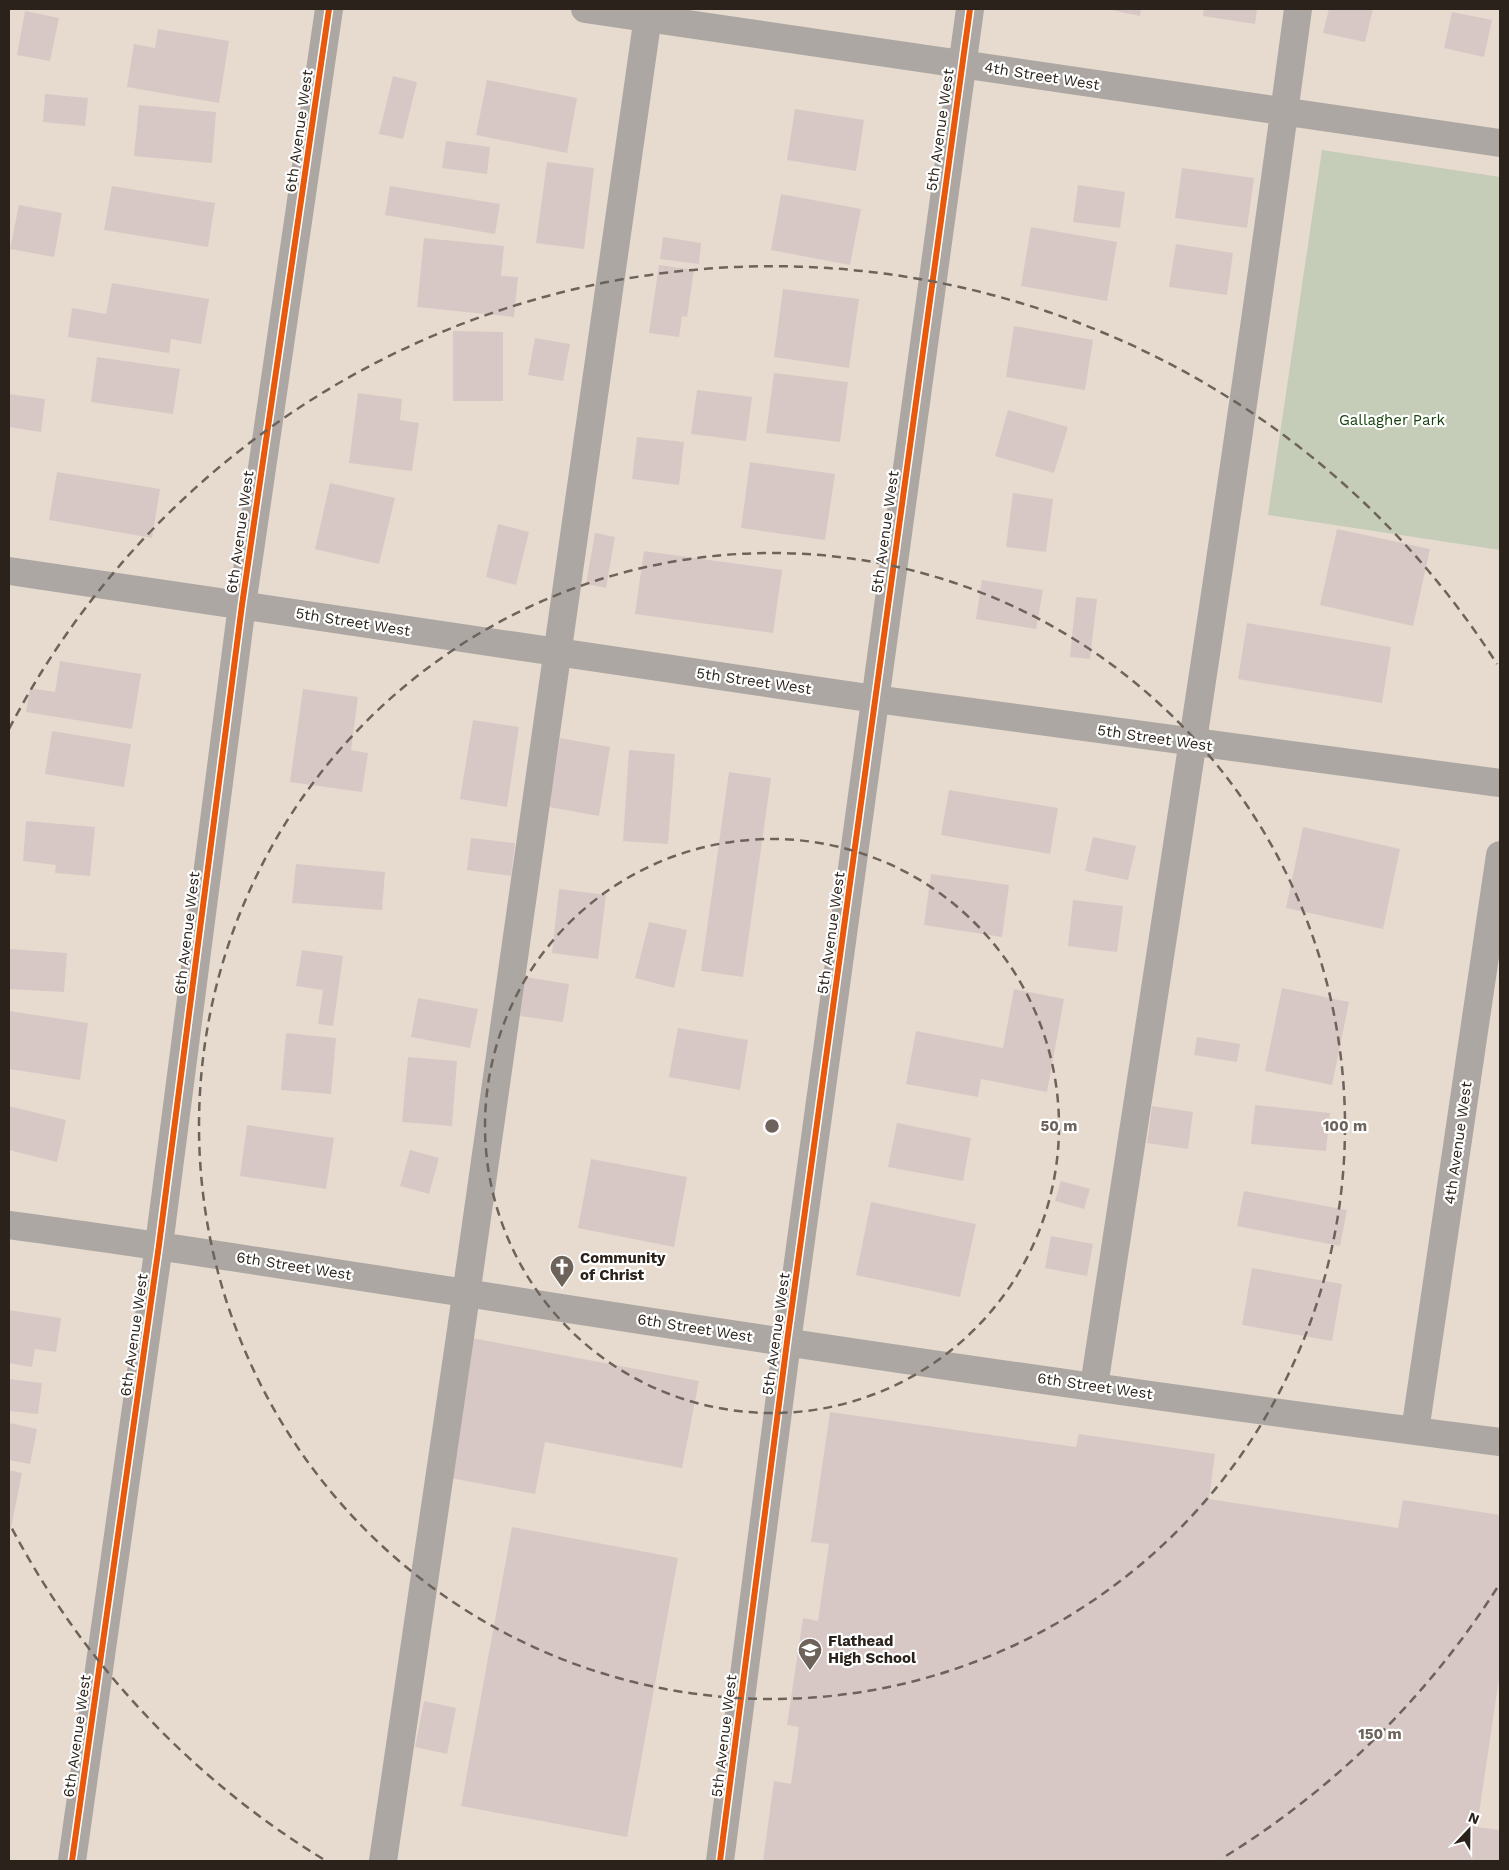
<svg xmlns="http://www.w3.org/2000/svg" width="1509" height="1870" viewBox="0 0 1509 1870" font-family="'Work Sans',sans-serif">
  <style>
    .green { fill: #c5ccb7 }
    .building { fill: #d7c8c6 }
    .lines { fill: none; stroke-linecap: round; stroke-linejoin: round }
    .minor { stroke: #aca7a3; stroke-width: 28 }
    .cycleway-casing { stroke: #fff; stroke-width: 9 }
    .cycleway { stroke: #e8590c; stroke-width: 6 }
    .ring { fill: none; stroke: #6d635a; stroke-width: 2.5; stroke-dasharray: 9 6 }
    .labels { text-anchor: middle; dominant-baseline: central; stroke-width: 4.5; stroke-linejoin: round; paint-order: stroke }
    .street-label { font-size: 15px; fill: #2b231b; stroke: #fff }
    .park-label { font-size: 15px; fill: #16420d; stroke: #fff }
    .poi-label { font-size: 15px; font-weight: bold; fill: #2b231b; stroke: #fff; text-anchor: start }
    .centre { fill: #6d635a; stroke: #fff; stroke-width: 2.5 }
    .ring-label { font-size: 15px; text-anchor: middle; font-weight: bold; fill: #6d635a; stroke: #fff; stroke-width: 4.5; stroke-linejoin: round; paint-order: stroke }
  </style>
  <rect width="100%" height="100%" fill="#e7dbcf"/>
  <path class="green" d="M1322,150L1500,177V550L1268,515Z"/>
  <path class="building" d="M1106,9H1141L1140,16Z
    M1204,9H1257L1255,24L1203,16Z
    M1329,9H1373L1365,42L1323,33Z
    M25,11L59,18L50,61L17,55Z
    M1452,12L1492,20L1484,57L1444,48Z
    M158,29L229,41L219,103L127,87L134,44L155,48Z
    M393,76L417,82L403,139L379,134Z
    M487,80L577,98L567,153L476,135Z
    M45,94L88,98L85,126L43,122Z
    M139,105L216,112L212,163L134,156Z
    M795,109L864,120L856,171L787,160Z
    M446,141L490,147L487,174L442,168Z
    M547,162L594,168L584,249L536,243Z
    M1182,168L1254,178L1247,228L1175,218Z
    M1078,185L1125,192L1120,228L1073,222Z
    M112,186L215,203L208,247L104,230Z
    M390,186L500,204L495,234L385,215Z
    M781,194L861,209L850,265L771,250Z
    M19,205L62,213L54,257L10,249Z
    M1031,227L1117,242L1107,301L1021,286Z
    M663,237L701,243L699,264L660,259Z
    M424,238L504,246L501,276L518,277L514,317L417,307Z
    M1176,244L1233,253L1227,295L1169,287Z
    M659,265L694,270L687,317L682,316L679,337L649,333Z
    M112,283L209,299L201,344L171,339L169,353L68,337L72,308L106,314Z
    M783,289L859,299L849,368L774,357Z
    M1014,326L1093,340L1085,390L1006,377Z
    M453,331L503,332V401H453Z
    M535,338L570,344L563,381L528,375Z
    M97,357L180,369L173,414L91,402Z
    M774,373L848,382L840,442L766,433Z
    M697,390L752,397L746,441L691,434Z
    M358,393L402,399L400,420L419,423L412,471L349,463Z
    M9,394L45,399L41,432L9,427Z
    M1008,410L1068,427L1054,473L995,456Z
    M637,437L684,442L679,485L632,479Z
    M750,462L835,474L825,540L741,528Z
    M57,472L160,489L152,538L49,520Z
    M330,483L395,498L379,564L315,549Z
    M1013,493L1053,499L1046,552L1006,547Z
    M498,524L529,532L516,585L486,577Z
    M1337,529L1430,549L1413,626L1320,605Z
    M595,533L615,537L606,588L586,584Z
    M644,551L782,570L773,633L635,614Z
    M982,580L1043,590L1036,629L976,619Z
    M1076,597L1097,599L1090,659L1070,657Z
    M1247,623L1391,647L1382,703L1238,679Z
    M60,661L141,674L132,729L26,712L30,688L55,692Z
    M303,689L358,697L351,750L368,753L362,792L290,782Z
    M473,720L519,727L507,807L460,799Z
    M52,731L131,744L124,787L45,774Z
    M560,738L610,747L599,816L549,807Z
    M629,750L675,754L668,844L623,841Z
    M729,772L771,778L743,977L701,971Z
    M949,790L1058,808L1050,854L941,835Z
    M26,821L95,827L90,876L55,873L56,865L23,861Z
    M1303,827L1400,849L1383,929L1286,908Z
    M1093,837L1136,846L1128,880L1085,871Z
    M471,838L515,843L511,876L467,870Z
    M296,864L385,872L382,910L292,903Z
    M931,874L1009,885L1002,937L924,925Z
    M559,889L606,895L598,959L552,953Z
    M1073,900L1123,906L1117,952L1068,946Z
    M649,922L687,930L674,988L635,978Z
    M9,949L67,953L64,992L9,989Z
    M302,950L343,956L333,1026L318,1024L323,990L296,986Z
    M525,977L569,984L563,1022L520,1016Z
    M1282,988L1349,1002L1332,1085L1265,1071Z
    M1014,989L1064,999L1047,1092L981,1079L978,1097L906,1084L916,1031L1003,1048Z
    M418,998L478,1009L470,1048L411,1037Z
    M9,1011L88,1023L80,1080L9,1069Z
    M678,1028L748,1040L740,1090L669,1077Z
    M286,1033L336,1038L331,1094L281,1090Z
    M1197,1037L1240,1044L1237,1062L1194,1055Z
    M408,1057L457,1061L452,1126L402,1122Z
    M1255,1105L1330,1113L1326,1151L1251,1144Z
    M9,1106L66,1120L57,1162L9,1150Z
    M1152,1106L1193,1112L1188,1149L1147,1143Z
    M897,1123L971,1138L963,1181L888,1167Z
    M247,1125L334,1138L326,1189L240,1176Z
    M410,1150L439,1158L429,1194L400,1186Z
    M591,1159L687,1177L674,1247L578,1228Z
    M1061,1181L1090,1189L1084,1209L1055,1201Z
    M1244,1191L1347,1210L1340,1246L1237,1226Z
    M871,1202L976,1224L960,1297L856,1275Z
    M1051,1236L1093,1244L1087,1276L1045,1268Z
    M1252,1268L1342,1284L1332,1341L1242,1325Z
    M9,1310L61,1318L56,1352L35,1349L32,1367L9,1363Z
    M472,1338L699,1381L682,1468L545,1442L535,1494L445,1477Z
    M9,1379L42,1383L38,1414L9,1411Z
    M830,1412L1076,1447L1079,1434L1215,1454L1209,1499L1398,1528L1403,1500L1500,1515V1672L1477,1827L1500,1830V1861H763L774,1781L791,1784L799,1727L787,1725L803,1618L818,1621L829,1544L811,1542Z
    M9,1423L37,1429L30,1464L9,1460Z
    M9,1470L22,1473L10,1533H9Z
    M512,1527L678,1558L627,1837L461,1806Z
    M424,1701L456,1708L447,1754L415,1747Z"/>
  <g class="lines">
    <path class="minor" d="M585,9L1500,143
      M9,571L875,699L1500,783
      M9,1225C161,1245 313,1270 466,1293C810,1347 1155,1398 1500,1442
      M1094,1386C1164,928 1237,469 1298,9
      M1415,1431L1500,855
      M72,1861L159,1245L242,605L329,9
      M383,1861L461,1330L649,9
      M720,1861L787,1342L970,9"/>
    <defs>
      <path id="cycleway" d="M72,1861L159,1245L242,605L329,9
        M720,1861L787,1342L970,9"/>
    </defs>
    <use href="#cycleway" class="cycleway-casing"/>
    <use href="#cycleway" class="cycleway"/>
  </g>
  <g class="ring">
    <circle cx="772" cy="1126" r="287"/>
    <circle cx="772" cy="1126" r="573"/>
    <path d="M1497 1588A860 860 0 0 1 1221 1859M323 1859A860 860 0 0 1 9 1523M9 729A860 860 0 0 1 1497 664"/>
  </g>
  <defs>
    <symbol id="church-pin" viewBox="-11 -11 22 30"><path d="M0 17L-7.5 6A9.5 9.5 0 1 1 7.5 6Z" fill="#6d635a" stroke="#fff"/><path d="M-1.2-6h2.4v3.5h3.3v2.4h-3.3V6h-2.4V-.1h-3.3v-2.4h3.3Z" fill="#fff"/></symbol>
    <symbol id="school-pin" viewBox="-11 -11 22 30"><path d="M0 17L-7.5 6A9.5 9.5 0 1 1 7.5 6Z" fill="#6d635a" stroke="#fff"/><path d="M0-5L7-2L0 1L-7-2ZM-4 1L0 2.5L4 1V4Q0 6-4 4Z" fill="#fff"/></symbol>
  </defs>
  <g fill-rule="evenodd">
    <use href="#church-pin" x="548" y="1253" width="28" height="38"/>
    <use href="#school-pin" x="796" y="1636" width="28" height="38"/>
  </g>
  <g class="labels">
    <g class="street-label">
      <text transform="translate(1042 76) rotate(9)">4th Street West</text>
      <text transform="translate(940 130) rotate(-82)">5th Avenue West</text>
      <text transform="translate(299 131) rotate(-82)">6th Avenue West</text>
      <text transform="translate(240 532) rotate(-82)">6th Avenue West</text>
      <text transform="translate(885 532) rotate(-82)">5th Avenue West</text>
      <text transform="translate(353 622) rotate(9)">5th Street West</text>
      <text transform="translate(754 681) rotate(8)">5th Street West</text>
      <text transform="translate(1155 738) rotate(8)">5th Street West</text>
      <text transform="translate(187 933) rotate(-83)">6th Avenue West</text>
      <text transform="translate(831 933) rotate(-82)">5th Avenue West</text>
      <text transform="translate(1458 1143) rotate(-82)">4th Avenue West</text>
      <text transform="translate(294 1266) rotate(9)">6th Street West</text>
      <text transform="translate(695 1328) rotate(9)">6th Street West</text>
      <text transform="translate(776 1334) rotate(-82)">5th Avenue West</text>
      <text transform="translate(134 1335) rotate(-82)">6th Avenue West</text>
      <text transform="translate(1095 1386) rotate(8)">6th Street West</text>
      <text transform="translate(77 1736) rotate(-82)">6th Avenue West</text>
      <text transform="translate(724 1736) rotate(-83)">5th Avenue West</text>
    </g>
    <g class="park-label">
      <text x="1392" y="420">Gallagher Park</text>
    </g>
    <g class="poi-label">
      <text x="580" y="1258">Community<tspan x="580" dy="17">of Christ</tspan></text>
      <text x="828" y="1641">Flathead<tspan x="828" dy="17">High School</tspan></text>
    </g>
  </g>
  <circle cx="772" cy="1126" r="8" class="centre"/>
  <g class="ring-label">
    <text x="1059" y="1131">50 m</text>
    <text x="1345" y="1131">100 m</text>
    <text x="1380" y="1739">150 m</text>
  </g>
  <rect width="1509" height="1870" fill="none" stroke="#2b231b" stroke-width="20"/>
  <g transform="translate(1469 1830) rotate(22)" stroke="#ffffff" stroke-width="4" paint-order="stroke">
  <path d="M0-4L9 19L0 12L-9 19Z" fill="#2b231b"/>
  <text y="-8" font-size="14" font-weight="bold" text-anchor="middle" fill="#2b231b">N</text>
  </g>
</svg>
